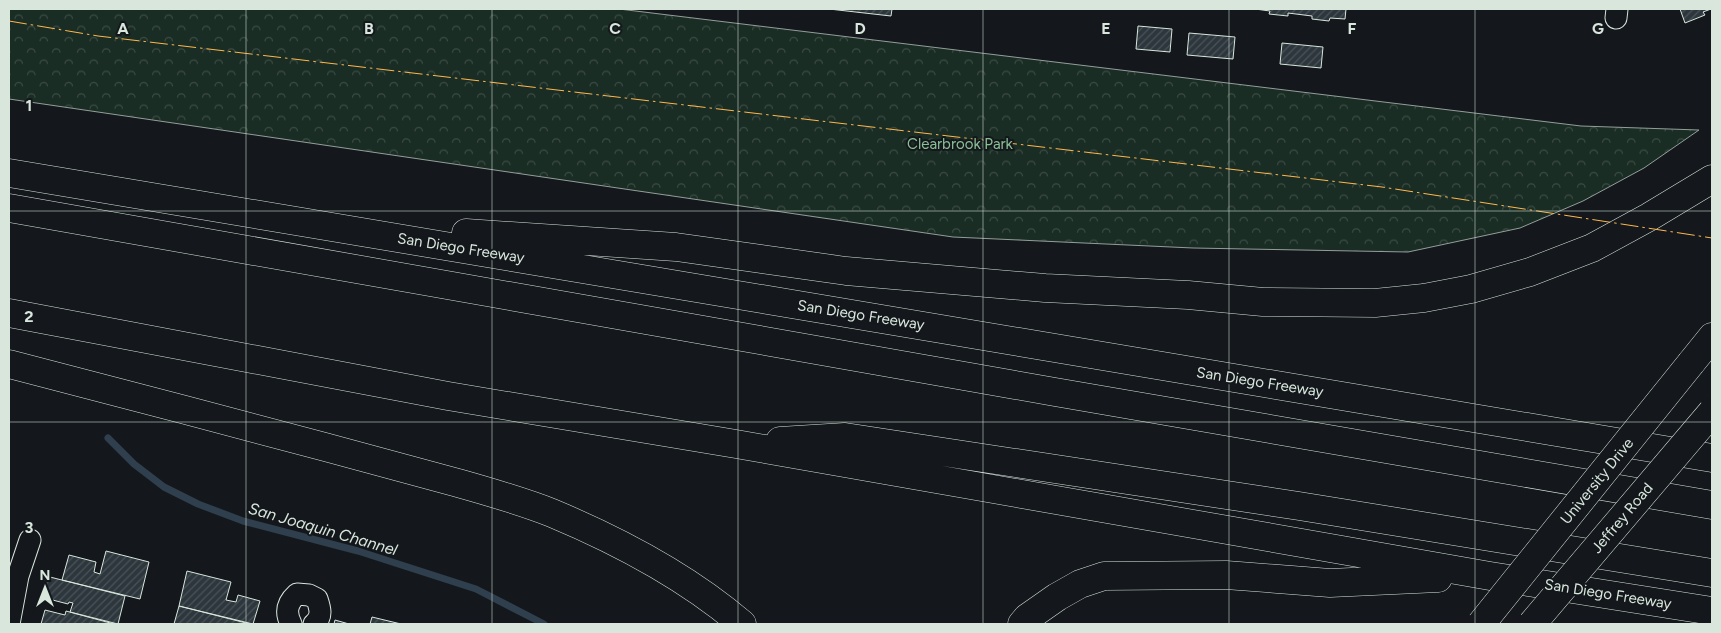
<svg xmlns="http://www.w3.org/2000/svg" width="1721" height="633" viewBox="0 0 1721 633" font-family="Figtree,sans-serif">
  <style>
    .forest { fill: url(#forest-crowns); stroke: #939e99 }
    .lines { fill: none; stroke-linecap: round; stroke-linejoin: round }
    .stream { stroke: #2f3f4d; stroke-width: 7 }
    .building { fill: url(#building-hatch); stroke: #d8e6dc }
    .street-casing { stroke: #d8e6dc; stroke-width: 23 }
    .primary-casing { stroke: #d8e6dc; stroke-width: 29 }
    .highway-casing { stroke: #d8e6dc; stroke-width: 29 }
    .street { stroke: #14181c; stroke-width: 21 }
    .primary { stroke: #14181c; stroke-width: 28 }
    .highway { stroke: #14181c; stroke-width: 28 }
    .primary-bridge-casing { stroke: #d8e6dc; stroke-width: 29; stroke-linecap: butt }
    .primary-bridge { stroke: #14181c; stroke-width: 28 }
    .power { stroke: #ffb74d; stroke-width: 1; stroke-dasharray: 18 4 2.5 4; stroke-linecap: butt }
    .grid { fill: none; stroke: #d8e6dc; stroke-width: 1; stroke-opacity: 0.55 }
    .labels { text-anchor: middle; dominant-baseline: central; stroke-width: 4; stroke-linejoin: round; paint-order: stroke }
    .park-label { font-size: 15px; fill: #8ac095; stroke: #14181c }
    .street-label { font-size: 15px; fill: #d8e6dc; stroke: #14181c }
    .water-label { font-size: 16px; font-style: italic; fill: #d8e6dc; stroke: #14181c }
    .grid-label { font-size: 16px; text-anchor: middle; font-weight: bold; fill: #d8e6dc; stroke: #14181c; stroke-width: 4; stroke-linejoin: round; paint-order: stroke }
  </style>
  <defs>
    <pattern id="forest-crowns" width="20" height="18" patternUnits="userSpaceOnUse" patternTransform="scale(1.25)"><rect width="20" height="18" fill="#1a2d24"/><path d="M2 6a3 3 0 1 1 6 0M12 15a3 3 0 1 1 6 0" fill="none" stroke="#3b4b43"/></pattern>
    <pattern id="building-hatch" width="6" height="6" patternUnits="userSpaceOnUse" patternTransform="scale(1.25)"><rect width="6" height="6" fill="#2c363c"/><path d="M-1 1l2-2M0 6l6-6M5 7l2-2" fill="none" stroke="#4a5358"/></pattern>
  </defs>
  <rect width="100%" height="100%" fill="#14181c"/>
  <path class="forest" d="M9,9H619L1581,126L1699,130L1644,168L1583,201L1520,228L1408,252L1193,248L953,237L9,99Z"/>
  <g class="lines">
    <path class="stream" d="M108,438L134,464L164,487L198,504L243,521L358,551L476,589L544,624"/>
  </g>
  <path class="building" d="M829,9H892L891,16Z
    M1255,9H1346L1345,19L1330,18L1329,21L1312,19V16L1288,13V16L1269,14L1270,11Z
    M1680,9H1711L1703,12L1705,15L1685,23Z
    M1138,26L1172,29L1170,52L1136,49Z
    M1189,33L1235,37L1233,59L1187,55Z
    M1282,43L1323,47L1321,68L1280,64Z
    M106,551L149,562L140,599L62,580L69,555L96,562L94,572L100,574Z
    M187,571L231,582L226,600L236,602L238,595L260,601L253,624L179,606Z
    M46,576L125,596L118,624L70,612L73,603L69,602L68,604L41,597Z
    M179,606L250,624H174Z
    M45,610L65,615L66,611L114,624H41Z
    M372,617L401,624H370Z
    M335,620L349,624H334Z"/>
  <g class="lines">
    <defs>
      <path id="street" d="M1616,18L1617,9
        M9,624L18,576L30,540
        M291,624C285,612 287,603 297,594L309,595L317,599C320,608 323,617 314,624"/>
      <path id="primary" d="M1691,363L1712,337"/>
      <path id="highway" d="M9,173L1712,458
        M9,208L1055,392L1712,505
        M466,233L676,247L846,271L1045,288L1188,295L1263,302L1375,303L1424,298L1471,289L1530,272L1592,248L1649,217L1712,179
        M9,313L448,396L736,444L1490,576L1712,611
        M9,364C114,391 220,419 325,447C370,459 414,471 458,483C490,492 522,501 552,513C619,541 687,577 742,624
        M780,441L845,437L1299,506L1712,573
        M1022,624L1027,618L1057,597L1080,584L1104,576L1226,575L1330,583L1438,578"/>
    </defs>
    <use href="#street" class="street-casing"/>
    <use href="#primary" class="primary-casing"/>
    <use href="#highway" class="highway-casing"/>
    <use href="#street" class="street"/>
    <use href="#primary" class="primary"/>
    <use href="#highway" class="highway"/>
    <defs>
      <path id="primary-bridge" d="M1481,624L1691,363
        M1532,624L1712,412"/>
    </defs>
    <use href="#primary-bridge" class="primary-bridge-casing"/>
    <use href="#primary-bridge" class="primary-bridge"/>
    <path class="power" d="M9,21L98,36L1382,187L1712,238"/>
  </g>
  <path class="grid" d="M246,9V624M492,9V624M738,9V624M983,9V624M1229,9V624M1475,9V624M9,211H1712M9,422H1712"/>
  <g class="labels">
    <g class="park-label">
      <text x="960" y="144">Clearbrook Park</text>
    </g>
    <g class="street-label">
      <text transform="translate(461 248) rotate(9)">San Diego Freeway</text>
      <text transform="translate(861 315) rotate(9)">San Diego Freeway</text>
      <text transform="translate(1260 382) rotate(9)">San Diego Freeway</text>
      <text transform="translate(1597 481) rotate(-51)">University Drive</text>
      <text transform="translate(1622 518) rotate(-50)">Jeffrey Road</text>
      <text transform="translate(1608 594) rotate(9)">San Diego Freeway</text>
    </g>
    <g class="water-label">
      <text transform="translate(323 529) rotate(16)">San Joaquin Channel</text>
    </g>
  </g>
  <g class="grid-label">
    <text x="123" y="34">A</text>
    <text x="369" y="34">B</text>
    <text x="615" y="34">C</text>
    <text x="860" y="34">D</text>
    <text x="1106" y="34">E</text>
    <text x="1352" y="34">F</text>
    <text x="1598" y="34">G</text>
    <text x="29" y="111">1</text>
    <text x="29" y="322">2</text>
    <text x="29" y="533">3</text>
  </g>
  <rect width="1721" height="633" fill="none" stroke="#d8e6dc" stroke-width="20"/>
  <g transform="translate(45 588)" stroke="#14181c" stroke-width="4" paint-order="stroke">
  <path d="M0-4L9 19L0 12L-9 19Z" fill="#d8e6dc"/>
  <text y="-8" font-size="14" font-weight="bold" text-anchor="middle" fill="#d8e6dc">N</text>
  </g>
</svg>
